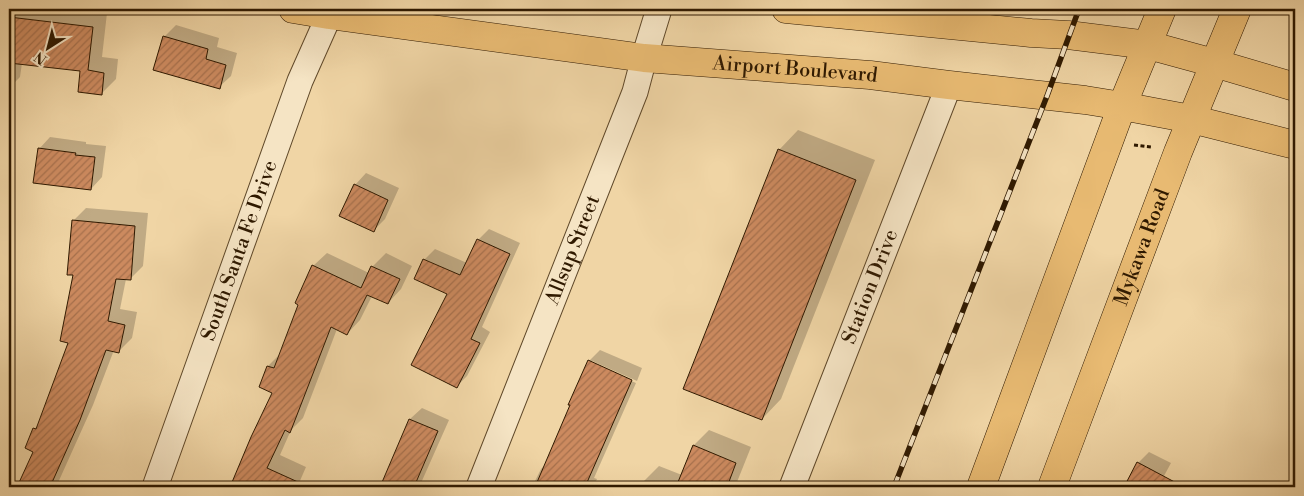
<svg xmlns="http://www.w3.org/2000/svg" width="1304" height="496" viewBox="0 0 1304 496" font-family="'Libre Bodoni',serif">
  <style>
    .shadow { fill: #0003 }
    .building { fill: url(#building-hatch); stroke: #2f1900 }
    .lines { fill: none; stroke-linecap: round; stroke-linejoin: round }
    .minor-casing { stroke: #5f4829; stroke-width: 27 }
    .major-casing { stroke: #2f1900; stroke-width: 29 }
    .path { stroke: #2f1900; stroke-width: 3; stroke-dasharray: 4 2.5; stroke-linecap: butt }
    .minor { stroke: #f5e4c4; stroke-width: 25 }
    .major { stroke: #e8ba72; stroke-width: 28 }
    .rail-casing { stroke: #2f1900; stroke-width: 5.5 }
    .rail { stroke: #f5e4c4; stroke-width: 4; stroke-dasharray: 11; stroke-linecap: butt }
    .labels { text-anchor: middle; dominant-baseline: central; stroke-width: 4; stroke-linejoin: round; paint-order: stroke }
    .street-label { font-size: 20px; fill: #2f1900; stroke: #f5e4c4 }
  </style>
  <defs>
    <pattern id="building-hatch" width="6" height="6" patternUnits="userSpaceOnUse" patternTransform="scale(1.25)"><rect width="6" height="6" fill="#cc8a5f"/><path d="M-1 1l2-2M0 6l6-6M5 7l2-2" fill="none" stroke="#a6704c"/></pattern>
  </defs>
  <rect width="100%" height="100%" fill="#f0d5a5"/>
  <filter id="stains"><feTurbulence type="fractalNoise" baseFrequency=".004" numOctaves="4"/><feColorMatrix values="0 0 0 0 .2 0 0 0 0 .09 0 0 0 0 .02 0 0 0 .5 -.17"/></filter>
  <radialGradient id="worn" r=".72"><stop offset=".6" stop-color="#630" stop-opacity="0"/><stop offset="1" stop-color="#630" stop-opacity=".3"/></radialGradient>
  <path class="shadow" d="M9,9H67L107,13L102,57L118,59L116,79L101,94L82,70L22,63L20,77L9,88Z
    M176,25L219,38L217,47L237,53L231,76L219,87L164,37Z
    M798,130L875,160L781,399L762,419L779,150Z
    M50,137L86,142V144L106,146L102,177L91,189L39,149Z
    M366,173L399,188L385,219L374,230L355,185Z
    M86,208L148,213L143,266L130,279H126L120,309L137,312L132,338L119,351L114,350L93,405L57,485L55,487H19L34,451V429L39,425L70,342L74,274L73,221Z
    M489,229L520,243L482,327L490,332L467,376L456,387L449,293L416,278L424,260L435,249L467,263L478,240Z
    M327,253L369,273L372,267L386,253L412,266L401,289L388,303L372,296L360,320L347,334L337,329L303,418L291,430L280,455L306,467L299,483L295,487H231L252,438L274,392L268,366L281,353L313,266Z
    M600,350L642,368L637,381L592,361V364L636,383L594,478L597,479L593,487H532L541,469L546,464L589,361Z
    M422,408L449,420L421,483L428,487H378L385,477L410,419Z
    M709,430L751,447L735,487H641L643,482L659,466L682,475L694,445Z
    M1149,452L1171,463L1158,487H1125L1138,463Z"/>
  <path class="building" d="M9,17L93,27L88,70L104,73L102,95L78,92L80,71L9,63Z
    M163,36L208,49L206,59L226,65L220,89L153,70Z
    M38,148L76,153L75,155L95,157L91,190L33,183Z
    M778,149L856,180L762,420L683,389Z
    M354,184L388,200L374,232L339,216Z
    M72,220L135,226L131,280L116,279L108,321L125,325L119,353L106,350L80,420L50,487H17L33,452L25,448L33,428L36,429L68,343L60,341L73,275H67Z
    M477,239L510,254L471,339L480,343L457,388L411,365L447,294L414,279L423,259L460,275Z
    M312,265L361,288L371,266L400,279L388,304L367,295L347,335L331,327L290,433L285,430L267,468L309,487H230L251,437L272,393L259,387L267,366L274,368L298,305L295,303Z
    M588,360L632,380L585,487H535L570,405H568Z
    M409,419L438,431L414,487H380Z
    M693,445L736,463L727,487H676Z
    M1137,462L1184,487H1124Z"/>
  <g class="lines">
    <defs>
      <g id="minor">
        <path id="s1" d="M155,487L300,81L332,9"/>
        <path id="s2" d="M479,487L635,92L644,58L659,9"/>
        <path id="s3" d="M792,487L949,85"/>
      </g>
      <g id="major">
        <path id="s4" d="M293,9L329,15L644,58L870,75L949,85L1085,100L1122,106L1191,119L1295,145"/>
        <path d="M786,9L1031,33L1068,35L1148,45L1214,63L1295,87"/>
        <path d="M981,487L1122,106L1162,9"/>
        <path id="s5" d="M1052,487L1178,152L1237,9"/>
      </g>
    </defs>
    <use href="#minor" class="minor-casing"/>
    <use href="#major" class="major-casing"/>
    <path class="path" d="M1134,145L1151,147"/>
    <use href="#minor" class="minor"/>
    <use href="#major" class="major"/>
    <defs>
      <path id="rail" d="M894,487L1047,96L1079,9"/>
    </defs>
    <use href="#rail" class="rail-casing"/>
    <use href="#rail" class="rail"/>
  </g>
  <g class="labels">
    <g class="street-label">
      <text stroke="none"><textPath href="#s4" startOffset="506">Airport Boulevard</textPath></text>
      <text stroke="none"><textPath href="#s5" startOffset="256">Mykawa Road</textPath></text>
      <text stroke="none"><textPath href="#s2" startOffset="255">Allsup Street</textPath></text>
      <text stroke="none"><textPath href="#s1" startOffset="251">South Santa Fe Drive</textPath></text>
      <text stroke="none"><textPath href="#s3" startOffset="215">Station Drive</textPath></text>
    </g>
  </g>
  <rect width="1304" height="496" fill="none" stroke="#f0d5a5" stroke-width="30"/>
  <rect x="10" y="10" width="1284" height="476" fill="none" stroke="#2f1900" stroke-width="2.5"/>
  <rect x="15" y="15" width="1274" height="466" fill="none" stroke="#2f1900"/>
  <g transform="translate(48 48) rotate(216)" stroke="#f5e4c4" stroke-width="4" paint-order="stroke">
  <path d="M0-4L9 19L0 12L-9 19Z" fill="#2f1900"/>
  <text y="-8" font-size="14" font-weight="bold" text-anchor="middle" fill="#2f1900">N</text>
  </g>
  <rect width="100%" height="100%" filter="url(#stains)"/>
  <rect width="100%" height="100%" fill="url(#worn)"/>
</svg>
